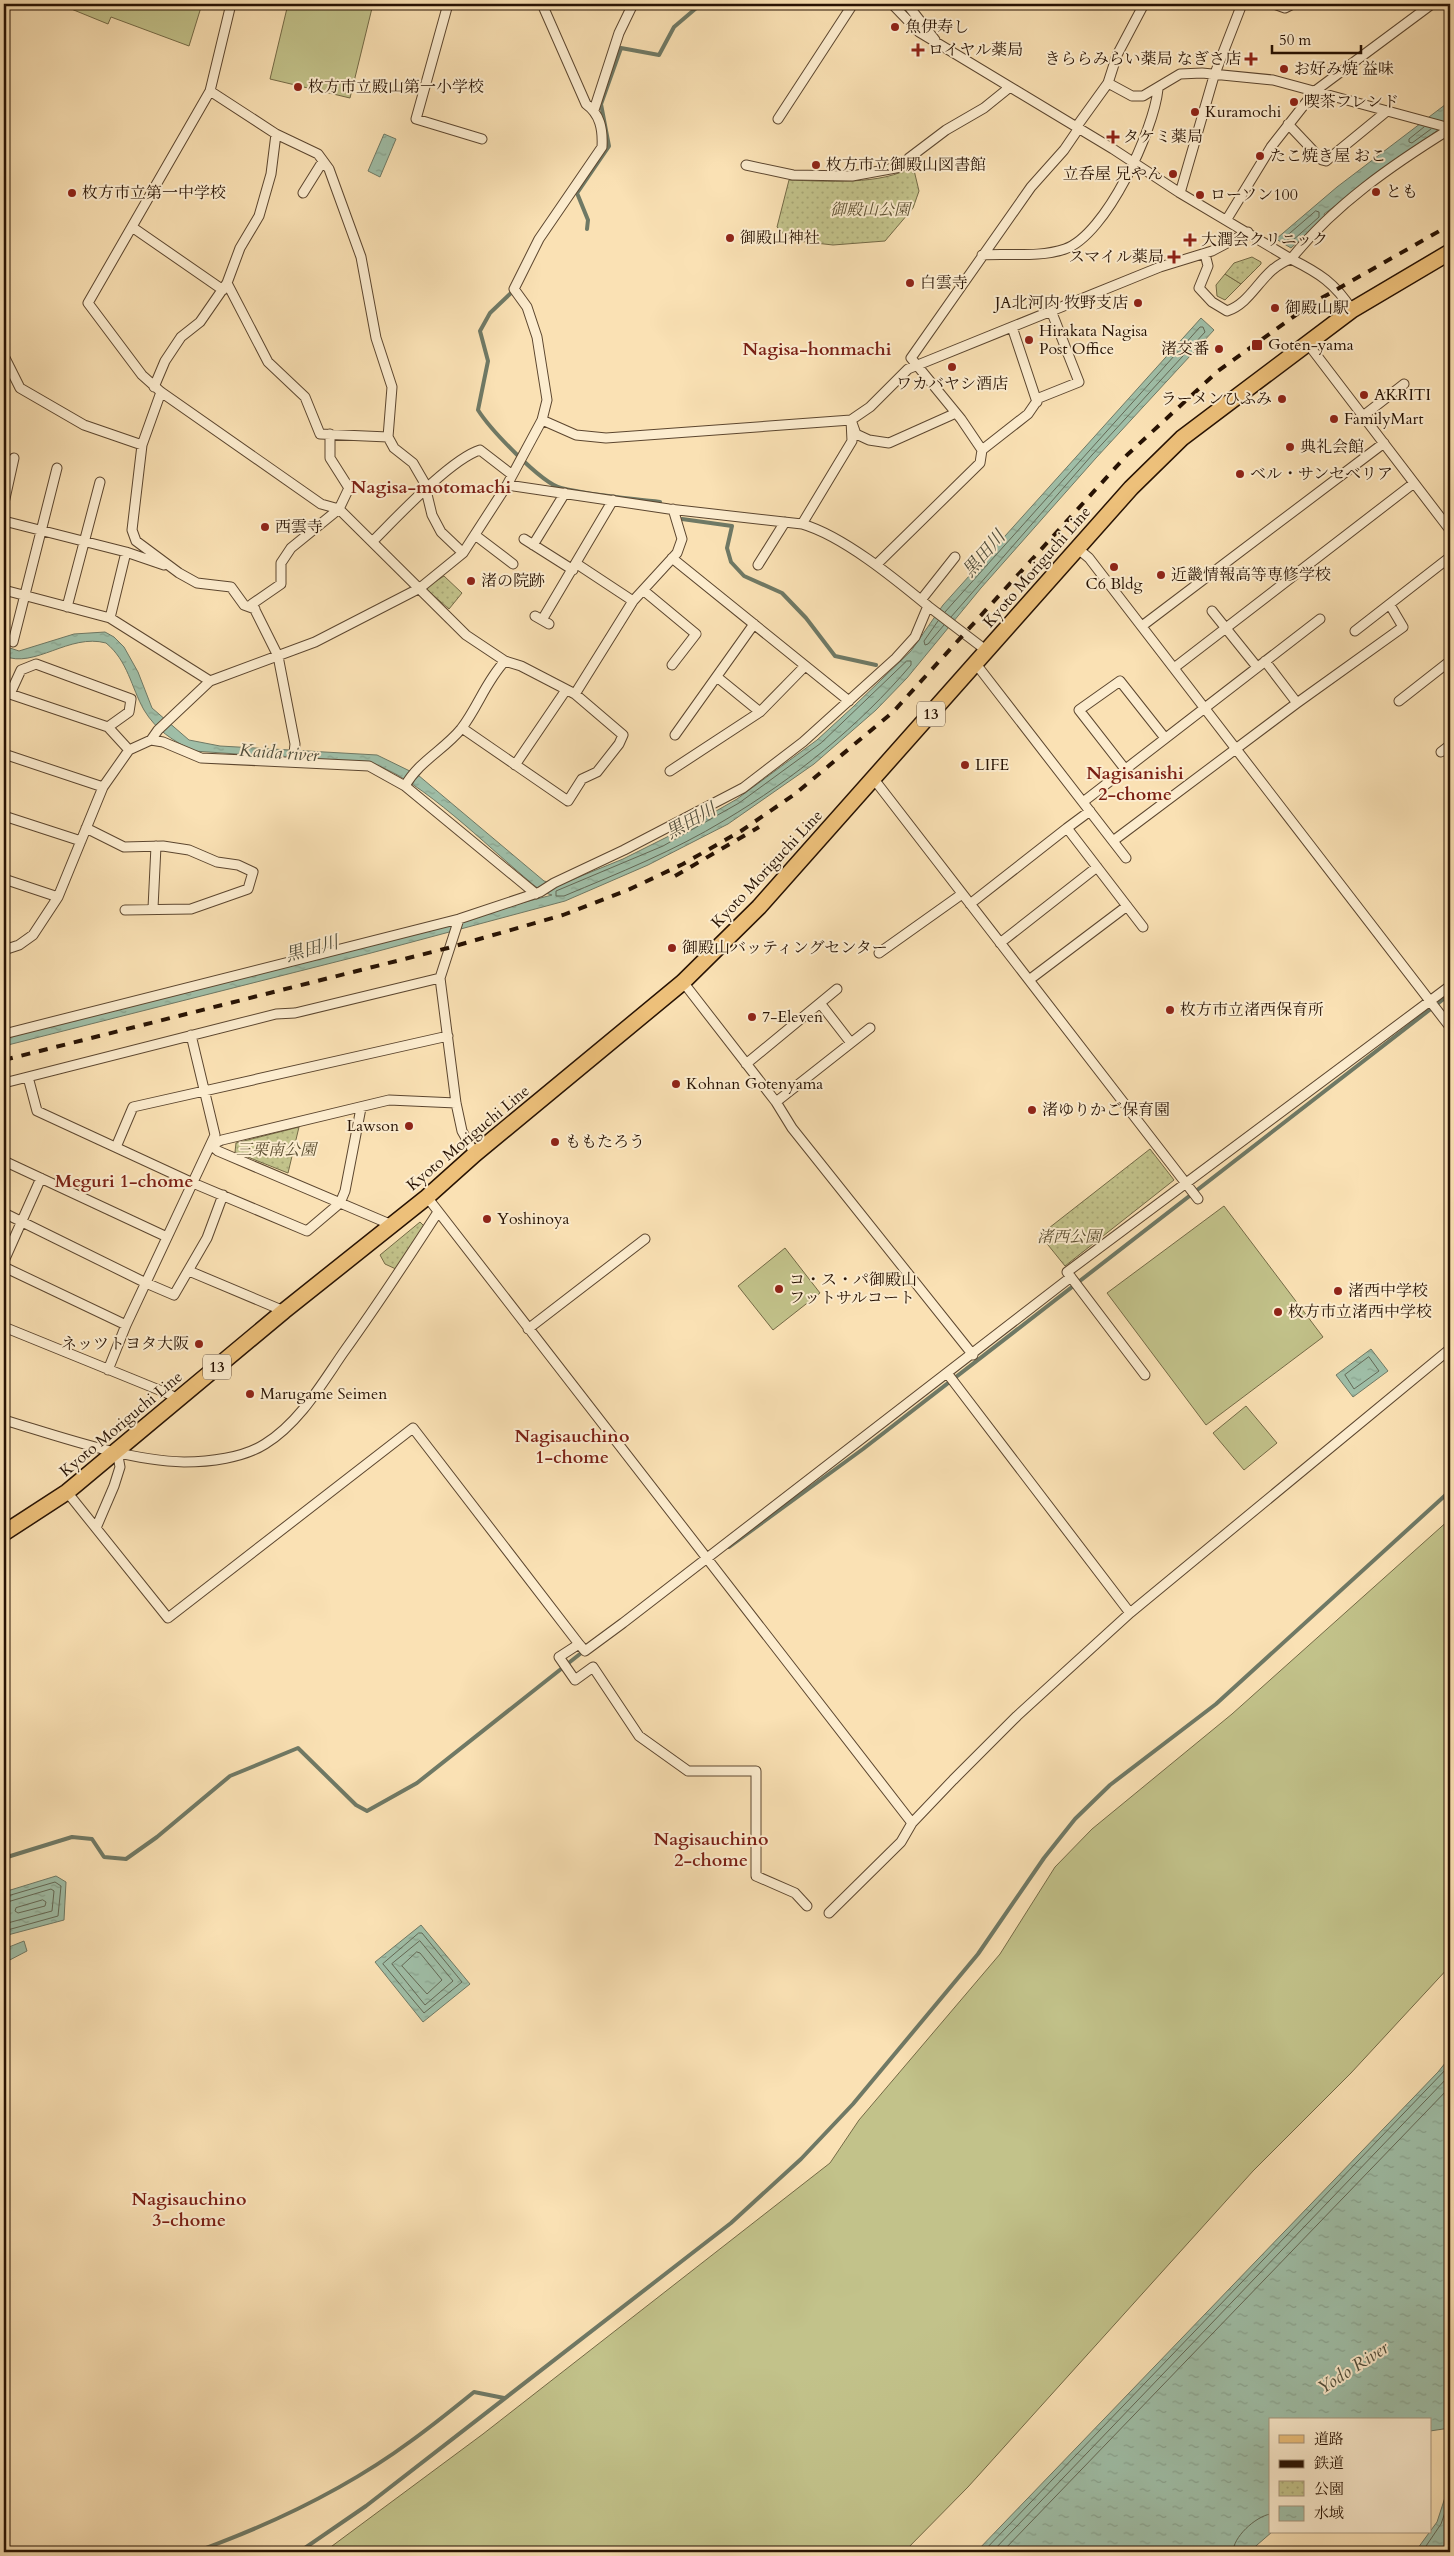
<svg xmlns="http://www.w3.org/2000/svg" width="1454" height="2556" viewBox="0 0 1454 2556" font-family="Cardo,'Noto Serif JP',serif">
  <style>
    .green { fill: #c2c28a; stroke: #746a46 }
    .park { fill: url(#park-dots); stroke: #746a46 }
    .water { fill: url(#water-ripples); stroke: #6f7965 }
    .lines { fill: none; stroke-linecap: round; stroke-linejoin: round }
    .shore { stroke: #636855; stroke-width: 1 }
    .stream { stroke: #6f7965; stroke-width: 4 }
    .minor-casing { stroke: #5c462f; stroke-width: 11 }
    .primary-casing { stroke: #271203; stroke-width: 18 }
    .minor { stroke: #fcecce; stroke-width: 9 }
    .primary { stroke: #edc07a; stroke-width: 15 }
    .rail { stroke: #271203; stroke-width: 4; stroke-dasharray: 9 9; stroke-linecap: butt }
    .poi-dot { fill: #8f2418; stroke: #fcecce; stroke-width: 2 }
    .labels { text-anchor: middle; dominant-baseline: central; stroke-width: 4; stroke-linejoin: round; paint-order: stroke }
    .shield { fill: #fcecce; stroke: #675340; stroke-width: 1 }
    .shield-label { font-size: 15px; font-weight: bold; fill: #271203 }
    .poi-label { font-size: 16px; fill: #271203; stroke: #fcecce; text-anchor: start }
    .park-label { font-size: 16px; font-style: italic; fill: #5d5032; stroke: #fcecce }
    .street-label { font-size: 16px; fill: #271203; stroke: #fcecce }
    .neighbourhood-label { font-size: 18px; font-weight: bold; fill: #7a1f14; stroke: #fcecce }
    .water-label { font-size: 18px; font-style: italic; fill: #514e3c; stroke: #fcecce }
  </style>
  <defs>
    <pattern id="park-dots" width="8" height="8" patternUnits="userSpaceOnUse" patternTransform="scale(1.25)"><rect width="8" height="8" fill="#c2c28a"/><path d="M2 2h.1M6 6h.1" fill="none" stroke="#a7a675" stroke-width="1.8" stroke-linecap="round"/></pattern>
    <pattern id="water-ripples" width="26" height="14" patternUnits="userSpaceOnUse" patternTransform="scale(1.25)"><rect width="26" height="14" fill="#9fbea7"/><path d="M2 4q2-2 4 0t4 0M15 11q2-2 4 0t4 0" fill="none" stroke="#89a28e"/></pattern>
  </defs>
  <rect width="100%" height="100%" fill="#fae1b4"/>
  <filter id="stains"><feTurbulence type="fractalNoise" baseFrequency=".004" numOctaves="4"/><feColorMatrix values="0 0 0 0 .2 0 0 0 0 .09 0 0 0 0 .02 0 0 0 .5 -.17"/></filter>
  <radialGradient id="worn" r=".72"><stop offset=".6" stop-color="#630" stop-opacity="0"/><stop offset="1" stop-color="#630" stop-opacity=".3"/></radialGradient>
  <path class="green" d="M59,4H202L189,46L111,17L108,24Z
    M288,4H373L350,98L270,79Z
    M1225,274L1241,284L1225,300L1217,296L1216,285Z
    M1224,1206L1323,1337L1206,1425L1107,1293Z
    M785,1248L820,1293L773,1330L738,1286Z
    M1246,1406L1277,1443L1244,1470L1213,1433Z
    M1450,1519V1966L1351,2073L1253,2171L968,2487L904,2552H324L483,2434L830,2163L859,2120L1000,1954L1055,1867L1092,1829L1232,1714Z"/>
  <path class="park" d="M913,166L919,191L913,208L885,241L833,245L789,240L777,227L789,180C824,181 883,186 913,166Z
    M1252,257L1261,262V264L1241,284L1225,274L1234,263Z
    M444,576L462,593L449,609L425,588Z
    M299,1127L288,1173L235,1152L236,1143Z
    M1150,1149L1174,1180L1065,1266L1040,1235Z
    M420,1222L424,1226L398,1270L385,1264L380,1255Z"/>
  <path class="water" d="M1450,101V121L1324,214L1325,217L1291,248L1276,239L1337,187Z
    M384,134L396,139L380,177L368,171Z
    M1201,318L1214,330L1096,458L981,588L907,678L876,710L814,764L728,824L648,865L565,901L371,953L4,1046V1038L552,895C540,893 525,877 515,869C481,840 408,769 367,763L194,751C173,741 156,730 144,710C131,687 128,661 106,643C69,633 35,669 4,656V646L19,651L74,634L105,632L114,637L124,647L138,672L152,708L189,740L220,746L377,755L418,775L544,881L559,885L623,859L697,822L737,799L817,740L854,706L911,651L943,605Z
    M1371,1349L1388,1371L1353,1397L1336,1375Z
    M56,1876L66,1882L64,1920L4,1936V1892Z
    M421,1925L470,1984L423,2022L375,1962Z
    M24,1941L27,1951L4,1963V1949Z
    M1450,2057V2428L1430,2431V2420H1270L1272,2532L1249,2552H976L1438,2072Z
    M1450,2482V2552H1415L1437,2522Z"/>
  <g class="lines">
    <path class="shore" d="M1424,127L1409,139V142L1412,143L1431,129
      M1316,211L1319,212V217L1292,241L1287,239V236Z
      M945,612L1200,327H1203L1205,332L1092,455L951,617
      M938,621L924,641L925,645L928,644L944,625
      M907,661H911V665C859,726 794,779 725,820C674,851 619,873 564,896H556V891L663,846L739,803L821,743Z
      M1369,1357L1379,1371L1354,1389L1345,1375Z
      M4,1897L55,1882L61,1886L58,1916L4,1931
      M43,1900L46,1902L45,1906L18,1913L15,1911L16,1908Z
      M4,1903L51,1889L54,1891L52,1911L4,1924
      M419,1933H422L462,1982L424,2013L383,1964Z
      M420,1941L453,1981L425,2005L392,1964Z
      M417,1952L420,1953L442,1980L427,1994L402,1966Z
      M983,2552L1450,2065
      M992,2552L1450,2075
      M1002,2552L1450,2087
      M1233,2552C1233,2537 1255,2517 1270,2514
      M1422,2552L1441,2524L1450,2498"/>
    <path class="stream" d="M587,229L588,220L577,193L609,146L601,104L621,48L659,55L674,27L701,4
      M511,293L490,313L480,331L488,361L478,410C490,429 541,483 561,488C593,496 628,498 660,502
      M682,519L732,526L727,548L731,562L744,576L782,593L806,618L835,656L876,665
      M729,1547L863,1449L1450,994
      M4,1858L72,1837L92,1839L104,1857L126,1859L157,1837L230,1776L298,1748L356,1805L367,1811L417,1783L585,1650
      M195,2552C270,2525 346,2489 411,2441C432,2426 453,2409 474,2392L504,2398
      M299,2552L366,2506L731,2223L801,2159L853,2104L978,1954L1044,1858L1075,1819L1110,1785L1216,1704L1450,1491"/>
    <defs>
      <path id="minor" d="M231,4L210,91L88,303L142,375L161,392L321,504L339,509L466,635L505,661L521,666L575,694L623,735L619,744L597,772L582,779L568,801L462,728
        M448,4L416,119L482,139
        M892,4L919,32L1113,149L1180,193L1291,259
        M907,4L935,40
        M1274,4L1285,8L1293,4
        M1108,83L1132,96H1143L1180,74L1202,73L1273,80L1450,128
        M210,91L276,134L318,154L329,169L361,257L376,338L392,387L388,437L394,448L413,463L424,482L432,515L441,532L463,553
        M594,110L619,33L633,4
        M778,119L853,4
        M1288,124L1322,160L1326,161L1387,111
        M1077,126L1108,83L1117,55L1144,4
        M746,165L793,175L852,176L901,167L909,158L946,130L984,108L1010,87
        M303,193L323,161
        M1180,193L1214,76L1242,4
        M1227,219L1271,147L1315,91L1432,4
        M132,227L223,290
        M1205,254L1208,266L1199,288L1212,302L1227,311C1254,302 1261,269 1291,259
        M982,255C1009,253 1038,258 1065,249C1106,235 1154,130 1158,89
        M227,283L268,362L305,397L320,434L388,437
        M1352,310C1335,283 1319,273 1291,259C1334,205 1392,165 1450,129
        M1012,327L1037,402
        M1308,344L1450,530
        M4,356L20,388L84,425L142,445
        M154,387L165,361L181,337L200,322L227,283L240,248L259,216L271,174L276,134
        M161,392L142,445L132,530L136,541L179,573L197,583L231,587L244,605L255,609
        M1363,416L1404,384
        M542,420L576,435L606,438L851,420L856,434L869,440L889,443L956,413
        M982,450L1028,414L1039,398L1079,382L1052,313
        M507,485L669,509L802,524L852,441L851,420L870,407L908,369L1160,267L1212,251L1248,232
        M4,503L14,458
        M4,521L126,552L164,565
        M475,535L513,564
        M524,539L573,570
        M373,541C397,517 451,459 480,450L511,474
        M533,545L565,493
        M1077,548L1089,558L1450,1027
        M672,558L849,701
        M577,564L633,601
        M758,565L785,522
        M876,565L980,463L982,450L961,419L911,358L1031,187L1064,150L1079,128
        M4,590L110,618L210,681
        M643,590L696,634L672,665
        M921,600L955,557
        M928,606L987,651
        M67,607L100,482
        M1212,611L1257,667
        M535,616L549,624
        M110,618L126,552
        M542,620L613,500
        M1142,626L1384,443
        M1355,631L1450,557
        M13,642L57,468
        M1265,661L1297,703
        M976,664L1126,858
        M1174,668L1414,483
        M717,677L760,712
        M4,692L108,727L129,750
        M10,694L21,670L36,664L131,699L129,712L108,727
        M575,694L633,601L677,553L682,539L673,509
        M1399,701L1450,661
        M675,735L754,624
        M151,740L163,742L201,758L369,766L405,786L536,894
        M1441,752L1450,745
        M4,754L103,787
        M293,762L295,744L278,656L252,604L281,584V563L291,548L339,509L349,488L330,458V434
        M515,765L566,690
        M1125,769L1079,710L1120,681L1165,738
        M670,771L760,712L805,666
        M873,778L1198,1199
        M405,786C419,761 444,750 461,729C478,707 486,681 505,661
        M1083,802L1320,619
        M4,816L81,841
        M86,828L124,847L163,846L189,850L217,862L238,865L253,872L248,889L191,909L125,910
        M1067,828L1090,811
        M1113,841L1297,703L1403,627L1390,605
        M4,879L58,897
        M970,904L1067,828L1143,927
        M153,908L156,846
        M459,919L440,978L456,1103L462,1131L475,1154
        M1000,943L1097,867
        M4,950L19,945L33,935L58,897L103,787L129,750L151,740L158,730L210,681L315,642L420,588L463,553L507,485L542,420L547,400L537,337L527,307L514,289L539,239L602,147C603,129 600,114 586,104L542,4
        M879,953L962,894
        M1029,980L1127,906
        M683,982L776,1102L792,1128L973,1355
        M820,1003L851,1043
        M4,1034L459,919L540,892L554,883L624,850L743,788L803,742L896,658L915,637L928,606C894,578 843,536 802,524
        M746,1064L837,989
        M28,1077L37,1111L193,1183L307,1231L340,1203L345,1191L361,1108
        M4,1083L276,1014L295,1013L440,978
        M776,1102L870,1028
        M211,1145L222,1140L389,1100L456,1103
        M211,1145L218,1151L392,1225
        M116,1147L133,1107L448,1036
        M4,1161L167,1237
        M427,1197L912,1823
        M4,1213L146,1283L174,1295L207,1238L223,1195
        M4,1261L41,1178
        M4,1267L126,1325
        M189,1271L284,1311
        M4,1327L169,1394L178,1400
        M528,1329L645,1239
        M108,1370L126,1325L215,1135L191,1035
        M947,1373L1130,1613
        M1145,1375L1067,1272L1450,986
        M4,1420C58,1436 128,1461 184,1462C209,1462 243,1458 265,1444C299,1423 321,1385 343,1353C376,1307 407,1260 438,1212
        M67,1492L168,1618L413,1428L579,1644
        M96,1528L114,1486L120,1467L117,1451
        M807,1906L795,1893L756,1876V1771H688L639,1736L593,1667L575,1680L559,1657L579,1644L585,1651L623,1623L1071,1277
        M829,1913L901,1842L912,1823L953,1780L1017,1716L1130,1613L1450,1349"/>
      <path id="primary" d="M4,1533L67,1492L284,1311L427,1197L475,1154L683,982L759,907L1131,488L1182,438L1352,310L1450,252"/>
    </defs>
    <use href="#minor" class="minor-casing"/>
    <use href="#primary" class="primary-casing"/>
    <use href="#minor" class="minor"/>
    <use href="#primary" class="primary"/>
    <path class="rail" d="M675,876L759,827
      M4,1060L448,948L563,915L628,890L683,864L741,831L795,794L893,712L1127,455L1218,371L1311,304L1450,225"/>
  </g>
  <g class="poi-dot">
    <circle cx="895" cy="27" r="5"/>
    <path d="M915.5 42.5h5v5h5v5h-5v5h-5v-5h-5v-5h5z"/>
    <path d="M1248.5 51.5h5v5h5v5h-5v5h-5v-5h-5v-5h5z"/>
    <circle cx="1284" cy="69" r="5"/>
    <circle cx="298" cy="87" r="5"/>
    <circle cx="1294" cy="102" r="5"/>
    <circle cx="1195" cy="112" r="5"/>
    <path d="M1110.5 129.5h5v5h5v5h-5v5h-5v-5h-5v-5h5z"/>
    <circle cx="1260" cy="156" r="5"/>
    <circle cx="816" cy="165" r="5"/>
    <circle cx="1173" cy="174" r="5"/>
    <circle cx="1376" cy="192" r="5"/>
    <circle cx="72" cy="193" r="5"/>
    <circle cx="1200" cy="195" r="5"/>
    <circle cx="730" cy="238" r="5"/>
    <path d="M1187.5 232.5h5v5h5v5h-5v5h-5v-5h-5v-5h5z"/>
    <path d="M1171.5 249.5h5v5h5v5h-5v5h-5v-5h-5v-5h5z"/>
    <circle cx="910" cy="283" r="5"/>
    <circle cx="1138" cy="303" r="5"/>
    <circle cx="1275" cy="308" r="5"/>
    <circle cx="1029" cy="340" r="5"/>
    <rect x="1251" y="339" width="12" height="12" rx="2.5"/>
    <circle cx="1219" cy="349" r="5"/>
    <circle cx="952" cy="367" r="5"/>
    <circle cx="1364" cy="395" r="5"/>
    <circle cx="1282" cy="399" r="5"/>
    <circle cx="1334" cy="419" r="5"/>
    <circle cx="1290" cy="447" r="5"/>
    <circle cx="1240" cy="474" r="5"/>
    <circle cx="265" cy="527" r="5"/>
    <circle cx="1114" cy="567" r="5"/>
    <circle cx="1161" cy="575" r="5"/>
    <circle cx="471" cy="581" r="5"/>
    <circle cx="965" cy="765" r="5"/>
    <circle cx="672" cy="948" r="5"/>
    <circle cx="1170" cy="1010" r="5"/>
    <circle cx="752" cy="1017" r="5"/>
    <circle cx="676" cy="1084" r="5"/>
    <circle cx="1032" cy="1110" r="5"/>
    <circle cx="409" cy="1126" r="5"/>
    <circle cx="555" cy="1142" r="5"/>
    <circle cx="487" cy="1219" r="5"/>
    <circle cx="779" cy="1289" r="5"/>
    <circle cx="1338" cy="1291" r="5"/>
    <circle cx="1278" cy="1312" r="5"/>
    <circle cx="199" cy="1344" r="5"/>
    <circle cx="250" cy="1394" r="5"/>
  </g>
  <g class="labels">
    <g class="shield">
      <rect x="917" y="701.5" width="28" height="25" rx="4"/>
      <rect x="203" y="1354.5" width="28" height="25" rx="4"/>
    </g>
    <g class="shield-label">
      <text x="931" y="714">13</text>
      <text x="217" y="1367">13</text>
    </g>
    <g class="poi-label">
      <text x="905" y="27">魚伊寿し</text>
      <text x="928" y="50">ロイヤル薬局</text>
      <text x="1241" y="59" text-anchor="end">きららみらい薬局 なぎさ店</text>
      <text x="1294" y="69">お好み焼 益味</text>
      <text x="308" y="87">枚方市立殿山第一小学校</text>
      <text x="1304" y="102">喫茶フレンド</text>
      <text x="1205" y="112">Kuramochi</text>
      <text x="1123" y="137">タケミ薬局</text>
      <text x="1270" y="156">たこ焼き屋 おこ</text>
      <text x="826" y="165">枚方市立御殿山図書館</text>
      <text x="1163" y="174" text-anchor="end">立呑屋 兄やん</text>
      <text x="1386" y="192">とも</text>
      <text x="82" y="193">枚方市立第一中学校</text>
      <text x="1210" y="195">ローソン100</text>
      <text x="740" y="238">御殿山神社</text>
      <text x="1201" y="240">大潤会クリニック</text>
      <text x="1164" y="257" text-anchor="end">スマイル薬局</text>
      <text x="920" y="283">白雲寺</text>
      <text x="1128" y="303" text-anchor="end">JA北河内 牧野支店</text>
      <text x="1285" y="308">御殿山駅</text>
      <text x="1039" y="331">Hirakata Nagisa<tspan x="1039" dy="18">Post Office</tspan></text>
      <text x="1268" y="345">Goten-yama</text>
      <text x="1209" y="349" text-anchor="end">渚交番</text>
      <text x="952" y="384" text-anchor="middle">ワカバヤシ酒店</text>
      <text x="1374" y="395">AKRITI</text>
      <text x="1272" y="399" text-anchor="end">ラーメンひふみ</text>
      <text x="1344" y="419">FamilyMart</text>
      <text x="1300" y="447">典礼会館</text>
      <text x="1250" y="474">ベル・サンセベリア</text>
      <text x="275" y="527">西雲寺</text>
      <text x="1171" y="575">近畿情報高等専修学校</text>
      <text x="481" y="581">渚の院跡</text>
      <text x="1114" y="584" text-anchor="middle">C6 Bldg</text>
      <text x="975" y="765">LIFE</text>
      <text x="682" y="948">御殿山バッティングセンター</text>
      <text x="1180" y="1010">枚方市立渚西保育所</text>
      <text x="762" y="1017">7-Eleven</text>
      <text x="686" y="1084">Kohnan Gotenyama</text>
      <text x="1042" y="1110">渚ゆりかご保育園</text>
      <text x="399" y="1126" text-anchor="end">Lawson</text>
      <text x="565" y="1142">ももたろう</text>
      <text x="497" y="1219">Yoshinoya</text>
      <text x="789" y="1280">コ・ス・パ御殿山<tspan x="789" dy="18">フットサルコート</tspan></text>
      <text x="1348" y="1291">渚西中学校</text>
      <text x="1288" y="1312">枚方市立渚西中学校</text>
      <text x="189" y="1344" text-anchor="end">ネッツトヨタ大阪</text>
      <text x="260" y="1394">Marugame Seimen</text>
    </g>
    <g class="park-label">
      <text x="870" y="210">御殿山公園</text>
      <text x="276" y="1150">三栗南公園</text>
      <text x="1069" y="1237">渚西公園</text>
    </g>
    <g class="street-label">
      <text transform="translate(1037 567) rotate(-49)">Kyoto Moriguchi Line</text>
      <text transform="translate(767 869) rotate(-47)">Kyoto Moriguchi Line</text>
      <text transform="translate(468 1138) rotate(-40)">Kyoto Moriguchi Line</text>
      <text transform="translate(121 1424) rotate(-40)">Kyoto Moriguchi Line</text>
    </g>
    <g class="neighbourhood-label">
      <text x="817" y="349">Nagisa-honmachi</text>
      <text x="431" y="487">Nagisa-motomachi</text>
      <text x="1135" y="773">Nagisanishi<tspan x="1135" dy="21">2-chome</tspan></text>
      <text x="124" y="1181">Meguri 1-chome</text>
      <text x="572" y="1436">Nagisauchino<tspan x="572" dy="21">1-chome</tspan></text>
      <text x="711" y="1839">Nagisauchino<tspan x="711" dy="21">2-chome</tspan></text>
      <text x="189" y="2199">Nagisauchino<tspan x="189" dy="21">3-chome</tspan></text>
    </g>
    <g class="water-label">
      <text transform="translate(984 554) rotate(-49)">黒田川</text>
      <text transform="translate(279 753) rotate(4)">Kaida river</text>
      <text transform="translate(691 821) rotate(-29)">黒田川</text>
      <text transform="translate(312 949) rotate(-15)">黒田川</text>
      <text transform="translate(1353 2368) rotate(-33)">Yodo River</text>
    </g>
  </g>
  <rect width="1454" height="2556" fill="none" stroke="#fae1b4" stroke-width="20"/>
  <rect x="5" y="5" width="1444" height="2546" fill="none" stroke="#271203" stroke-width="2.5"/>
  <rect x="10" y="10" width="1434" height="2536" fill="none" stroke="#271203"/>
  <rect x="1269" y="2418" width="162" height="115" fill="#fcecce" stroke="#a7957d"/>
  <rect x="1279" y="2435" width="25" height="8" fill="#edc07a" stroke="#a7957d"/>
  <text x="1314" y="2444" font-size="15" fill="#271203">道路</text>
  <rect x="1279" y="2460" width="25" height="8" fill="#271203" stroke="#a7957d"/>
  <text x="1314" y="2468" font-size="15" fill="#271203">鉄道</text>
  <rect x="1279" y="2481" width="25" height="15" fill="url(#park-dots)" stroke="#a7957d"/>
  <text x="1314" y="2494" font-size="15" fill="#271203">公園</text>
  <rect x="1279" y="2506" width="25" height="15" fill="url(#water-ripples)" stroke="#a7957d"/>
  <text x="1314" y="2518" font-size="15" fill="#271203">水域</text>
  <path d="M1272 45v8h89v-8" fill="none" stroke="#271203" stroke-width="2.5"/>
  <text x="1279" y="45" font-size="15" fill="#271203" stroke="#fcecce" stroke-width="4" paint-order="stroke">50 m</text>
  <rect width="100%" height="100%" filter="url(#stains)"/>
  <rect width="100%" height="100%" fill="url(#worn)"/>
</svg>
